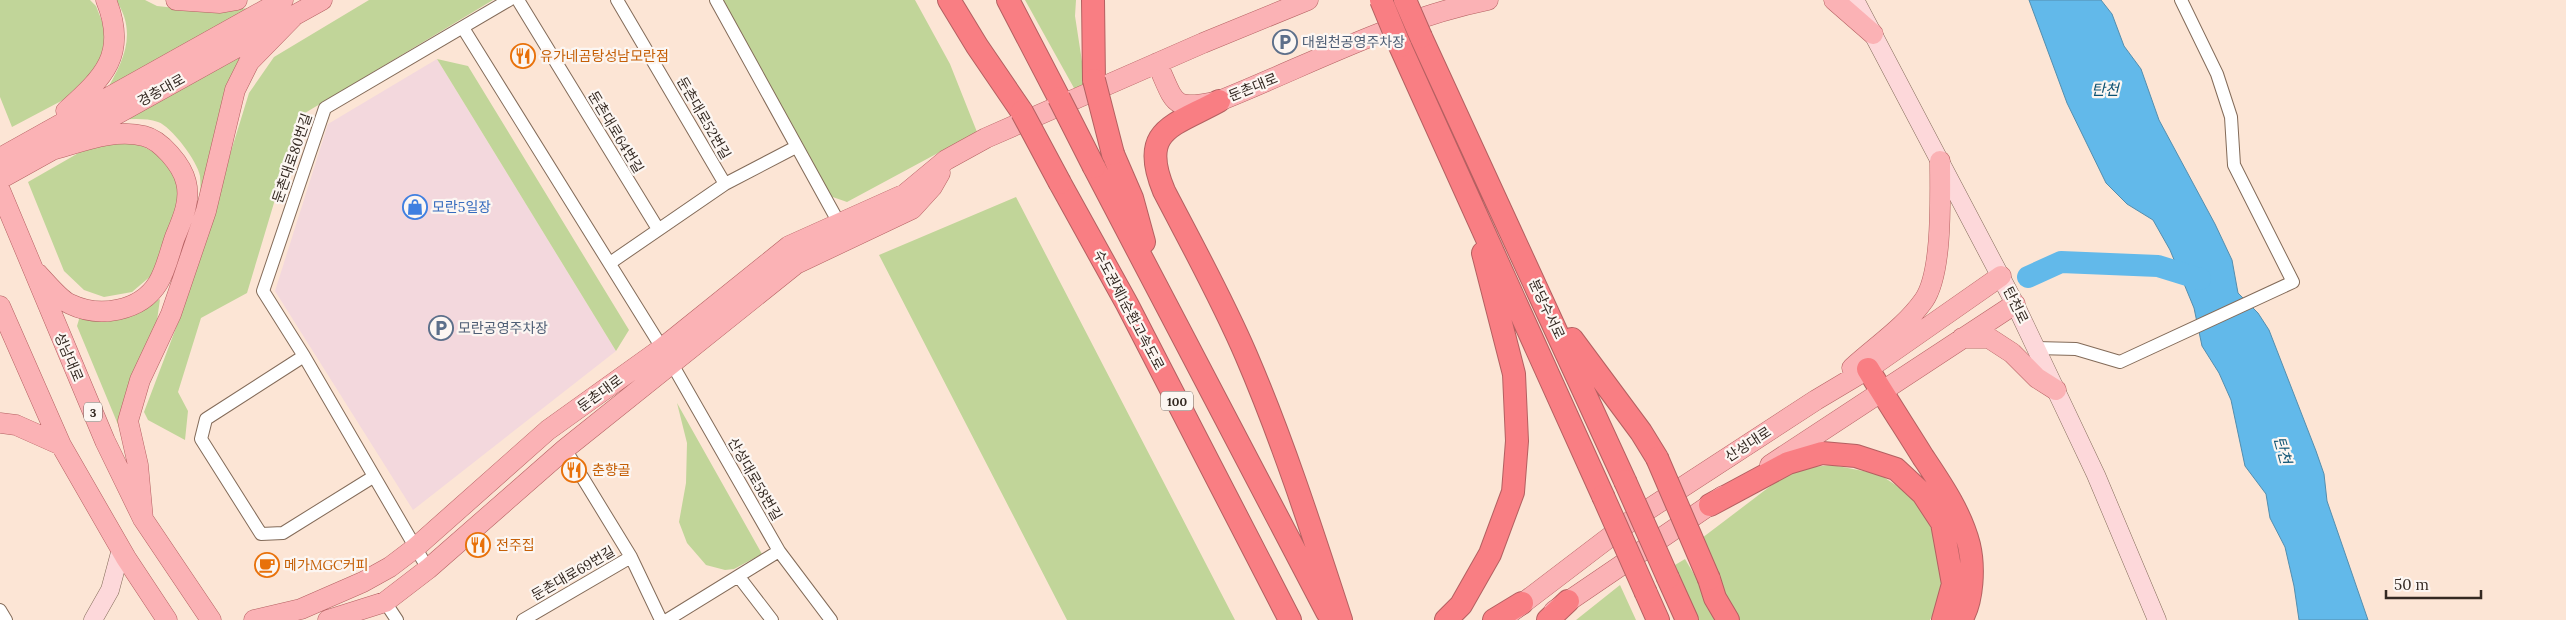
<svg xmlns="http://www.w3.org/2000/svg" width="2566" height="620" viewBox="0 0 2566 620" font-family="Lora,'Noto Sans KR',serif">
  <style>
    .commercial { fill: #f3d8dd }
    .green { fill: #c1d599 }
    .water { fill: #62b9ea; stroke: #548eae }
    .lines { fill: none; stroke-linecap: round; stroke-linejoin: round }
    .river { stroke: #62b9ea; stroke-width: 22 }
    .street-casing { stroke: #836b59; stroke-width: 14 }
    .secondary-casing { stroke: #836b59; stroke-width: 19 }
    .primary-casing { stroke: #b46061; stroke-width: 21 }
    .highway-casing { stroke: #b46061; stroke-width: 24 }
    .street { stroke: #fff; stroke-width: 12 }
    .secondary { stroke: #fdd8da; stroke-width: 18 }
    .primary { stroke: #fbb2b5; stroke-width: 20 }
    .highway { stroke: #f97e83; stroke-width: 22 }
    .highway-bridge-casing { stroke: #b46061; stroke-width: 24; stroke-linecap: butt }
    .highway-bridge { stroke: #f97e83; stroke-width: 22 }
    .labels { text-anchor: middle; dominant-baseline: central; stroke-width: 4.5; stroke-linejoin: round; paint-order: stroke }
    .shield { fill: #fcf6f2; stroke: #706660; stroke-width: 1 }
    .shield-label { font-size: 12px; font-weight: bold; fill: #342922 }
    .service-label { font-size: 14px; fill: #4e5e75; stroke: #fcf6f2; text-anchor: start }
    .food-label { font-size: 14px; fill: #c56008; stroke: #fcf6f2; text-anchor: start }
    .street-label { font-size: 14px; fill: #342922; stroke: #fcf6f2 }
    .shop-label { font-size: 14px; fill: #366cbe; stroke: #fcf6f2; text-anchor: start }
    .water-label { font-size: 15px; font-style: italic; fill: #0b5273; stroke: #fcf6f2 }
  </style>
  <rect width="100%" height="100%" fill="#fce5d5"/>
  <path class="commercial" d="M437,59L616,351L413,510L275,291L328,124Z"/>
  <path class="green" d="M0,0H90L96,6L105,29V52L82,90L12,127L0,97Z
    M116,0H145L157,6L212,12L259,7L105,93C123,62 138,34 116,0Z
    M369,0H493L300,116L247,293L201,318L178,392L188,411L185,440L148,420L144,412L179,320L249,93L274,57Z
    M718,0H915L950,64L977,132L847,202L827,195L793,126Z
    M1025,0H1076L1075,16L1083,68L1084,106Z
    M254,47L200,207C200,197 201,186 200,176C198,162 171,126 158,122C146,118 132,119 119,120Z
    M437,59L468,66L629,330L616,351Z
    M124,140L142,146L161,156L177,175L182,198L152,275L132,292L104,297L84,290L64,271L28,182L89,147Z
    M1016,197L1235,620H1067L879,255Z
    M160,299L155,335L119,427L77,326L80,316L107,322L139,313Z
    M677,403L762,554L734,569L725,570L706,565L687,543L679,522L686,483L687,443Z
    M1832,465L1879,474L1909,494L1933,526L1945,577L1937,607L1930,620H1740L1723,593L1702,538L1793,469Z
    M1685,559L1721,620H1699L1675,565Z
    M1620,585L1636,620H1576Z"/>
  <path class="water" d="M2029,0H2101L2112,14L2124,46L2141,69L2159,120L2215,224L2232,260L2238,293L2258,313L2269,330L2316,451L2324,474L2327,501L2368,620H2299L2294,586L2285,547L2270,518L2266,494L2245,466L2231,400L2219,373L2202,346L2194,308L2170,250L2153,220L2127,204L2106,183L2067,103Z"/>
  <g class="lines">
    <path class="river" d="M2028,277L2061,262L2158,266L2200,279"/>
    <defs>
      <path id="street" d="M518,0L658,229
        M617,0L725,184
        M716,0L839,223
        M463,28L672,364L779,551L831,620
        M610,263L725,184L796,147
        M2036,348L2076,349L2120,362L2293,282L2234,165L2231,117L2217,74L2181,0
        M304,356L206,419L201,439L261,534L283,533L373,477
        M565,449L631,557L661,620
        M428,569L304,356L263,291L325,108L509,0
        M739,577L772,620
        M385,602L397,620
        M0,610L6,620
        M523,620L631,557
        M667,620L779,551"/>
      <path id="secondary" d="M1855,0L2015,304L2096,475L2157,620
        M93,620L110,590L121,549"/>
      <path id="primary" d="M176,0L220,3L237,0
        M1834,0L1873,34
        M1157,63C1176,105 1171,111 1219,101C1307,66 1394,19 1488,0
        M66,111C104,77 128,54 106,0
        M0,158L283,0
        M0,179L322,0
        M0,190L105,441L143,519L211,620
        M37,273C45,281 60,300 70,304C99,318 140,312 158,283C166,270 170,251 175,237C182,220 191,201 186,182C182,165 161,140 144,136C113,128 79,143 48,151
        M0,306L61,445L126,558L167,620
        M1962,338H1989L2012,353L2037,378L2056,390
        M1852,368C1876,346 1905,327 1924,300C1943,272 1940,196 1940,161
        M0,423L16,425L61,445
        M1770,465L2015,304
        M143,519L138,465L128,421L140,380L171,314L206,211L235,90L249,62L293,17
        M1554,611L1723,496
        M1510,613L1632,520L1816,400L1868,369L2001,276
        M254,620L301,609L363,582L390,567L415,548L548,430L661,349L789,246L905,194L946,160L986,138L1203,43L1308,0
        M328,620L385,602L428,569L565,449L796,264L912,209L932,187L940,173"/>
      <path id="highway" d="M949,0L977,46L1022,112
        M1008,0L1059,98
        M1093,0L1094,80
        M1421,37L1625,481
        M1400,46L1603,496
        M1219,101C1174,126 1138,129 1164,191C1192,245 1222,299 1246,355C1283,441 1312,531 1341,620
        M1113,154L1132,198L1144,242
        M1094,167L1327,612
        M1060,183L1127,304L1290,620
        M1572,339L1641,432L1657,458
        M1868,369C1886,399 1905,428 1923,457C1941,484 1961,513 1969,545C1974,566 1973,601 1961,620
        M1710,505L1788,463L1822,453L1856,456L1896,469L1923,494L1942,523L1953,584L1943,620
        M1668,578L1687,620
        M1709,579L1715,598L1728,620
        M1646,593L1658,620
        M1446,620L1461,605L1490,554L1513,492L1517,441L1514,374L1483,253
        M1494,620L1522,603
        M1548,620L1568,601"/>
    </defs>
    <use href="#street" class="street-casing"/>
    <use href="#secondary" class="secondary-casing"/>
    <use href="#primary" class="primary-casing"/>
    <use href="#highway" class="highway-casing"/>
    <use href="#street" class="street"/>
    <use href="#secondary" class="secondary"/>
    <use href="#primary" class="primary"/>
    <use href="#highway" class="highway"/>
    <defs>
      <path id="highway-bridge" d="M1381,0L1400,46
        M1405,0L1421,37
        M1094,80L1113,154
        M1059,98L1094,167
        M1022,112L1060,183
        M1657,458L1709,579
        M1625,481L1668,578
        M1603,496L1646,593"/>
    </defs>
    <use href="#highway-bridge" class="highway-bridge-casing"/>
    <use href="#highway-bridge" class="highway-bridge"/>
  </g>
  <defs>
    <symbol id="parking-ring" viewBox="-11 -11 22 22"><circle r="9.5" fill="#fcf6f2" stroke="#5c6f8a" stroke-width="1.5"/><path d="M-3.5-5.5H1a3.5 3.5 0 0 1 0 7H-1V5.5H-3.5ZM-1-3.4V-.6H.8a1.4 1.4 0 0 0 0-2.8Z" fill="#5c6f8a"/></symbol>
    <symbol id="restaurant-ring" viewBox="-11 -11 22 22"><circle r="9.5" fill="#fcf6f2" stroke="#e8710a" stroke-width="1.5"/><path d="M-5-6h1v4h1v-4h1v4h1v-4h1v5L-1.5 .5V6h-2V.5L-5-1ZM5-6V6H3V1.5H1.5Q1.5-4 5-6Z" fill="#e8710a"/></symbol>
    <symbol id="shop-ring" viewBox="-11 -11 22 22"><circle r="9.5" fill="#fcf6f2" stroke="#3f7fe0" stroke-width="1.5"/><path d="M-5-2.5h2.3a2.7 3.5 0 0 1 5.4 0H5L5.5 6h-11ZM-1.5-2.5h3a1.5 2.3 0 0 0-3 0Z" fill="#3f7fe0"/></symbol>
    <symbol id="cafe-ring" viewBox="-11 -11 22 22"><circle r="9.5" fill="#fcf6f2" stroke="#e8710a" stroke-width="1.5"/><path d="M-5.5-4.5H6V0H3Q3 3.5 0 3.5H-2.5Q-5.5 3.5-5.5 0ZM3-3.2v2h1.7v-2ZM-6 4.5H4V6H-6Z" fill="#e8710a"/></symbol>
  </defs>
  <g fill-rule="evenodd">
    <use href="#parking-ring" x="1271" y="28" width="28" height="28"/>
    <use href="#restaurant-ring" x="509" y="42" width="28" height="28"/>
    <use href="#shop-ring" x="401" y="193" width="28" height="28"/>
    <use href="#parking-ring" x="427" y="314" width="28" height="28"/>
    <use href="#restaurant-ring" x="560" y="456" width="28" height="28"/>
    <use href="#restaurant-ring" x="464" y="531" width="28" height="28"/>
    <use href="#cafe-ring" x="253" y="551" width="28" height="28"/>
  </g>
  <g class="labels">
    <g class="shield">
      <rect x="1161" y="391.5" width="32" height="19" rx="4"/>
      <rect x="84" y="402.5" width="18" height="19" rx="4"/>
    </g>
    <g class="shield-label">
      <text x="1177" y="401">100</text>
      <text x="93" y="412">3</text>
    </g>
    <g class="service-label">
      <text x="1302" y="42">대원천공영주차장</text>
      <text x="458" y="328">모란공영주차장</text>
    </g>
    <g class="food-label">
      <text x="540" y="56">유가네곰탕성남모란점</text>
      <text x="592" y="470">춘향골</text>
      <text x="496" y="545">전주집</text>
      <text x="284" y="565">메가MGC커피</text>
    </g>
    <g class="street-label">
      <text transform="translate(1253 87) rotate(-22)">둔촌대로</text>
      <text transform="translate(161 90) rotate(-29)">경충대로</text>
      <text transform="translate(704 118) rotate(60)">둔촌대로52번길</text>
      <text transform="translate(616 132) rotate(59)">둔촌대로64번길</text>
      <text transform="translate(292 158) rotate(-71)">둔촌대로80번길</text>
      <text transform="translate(2016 305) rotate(64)">탄천로</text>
      <text transform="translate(1547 309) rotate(65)">분당수서로</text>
      <text transform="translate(1129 310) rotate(62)">수도권제1순환고속도로</text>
      <text transform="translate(69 357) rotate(67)">성남대로</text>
      <text transform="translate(600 393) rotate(-36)">둔촌대로</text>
      <text transform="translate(1748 444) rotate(-33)">산성대로</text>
      <text transform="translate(755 479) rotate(60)">산성대로58번길</text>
      <text transform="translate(573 573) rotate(-30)">둔촌대로69번길</text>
    </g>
    <g class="shop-label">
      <text x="432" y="207">모란5일장</text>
    </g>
    <g class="water-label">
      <text x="2105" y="89">탄천</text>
      <text transform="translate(2283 450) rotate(75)">탄천</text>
    </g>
  </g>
  <path d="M2386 590v8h95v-8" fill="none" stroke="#342922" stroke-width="2.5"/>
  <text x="2394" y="590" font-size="15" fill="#342922" stroke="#fcf6f2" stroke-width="4" paint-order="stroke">50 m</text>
</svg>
